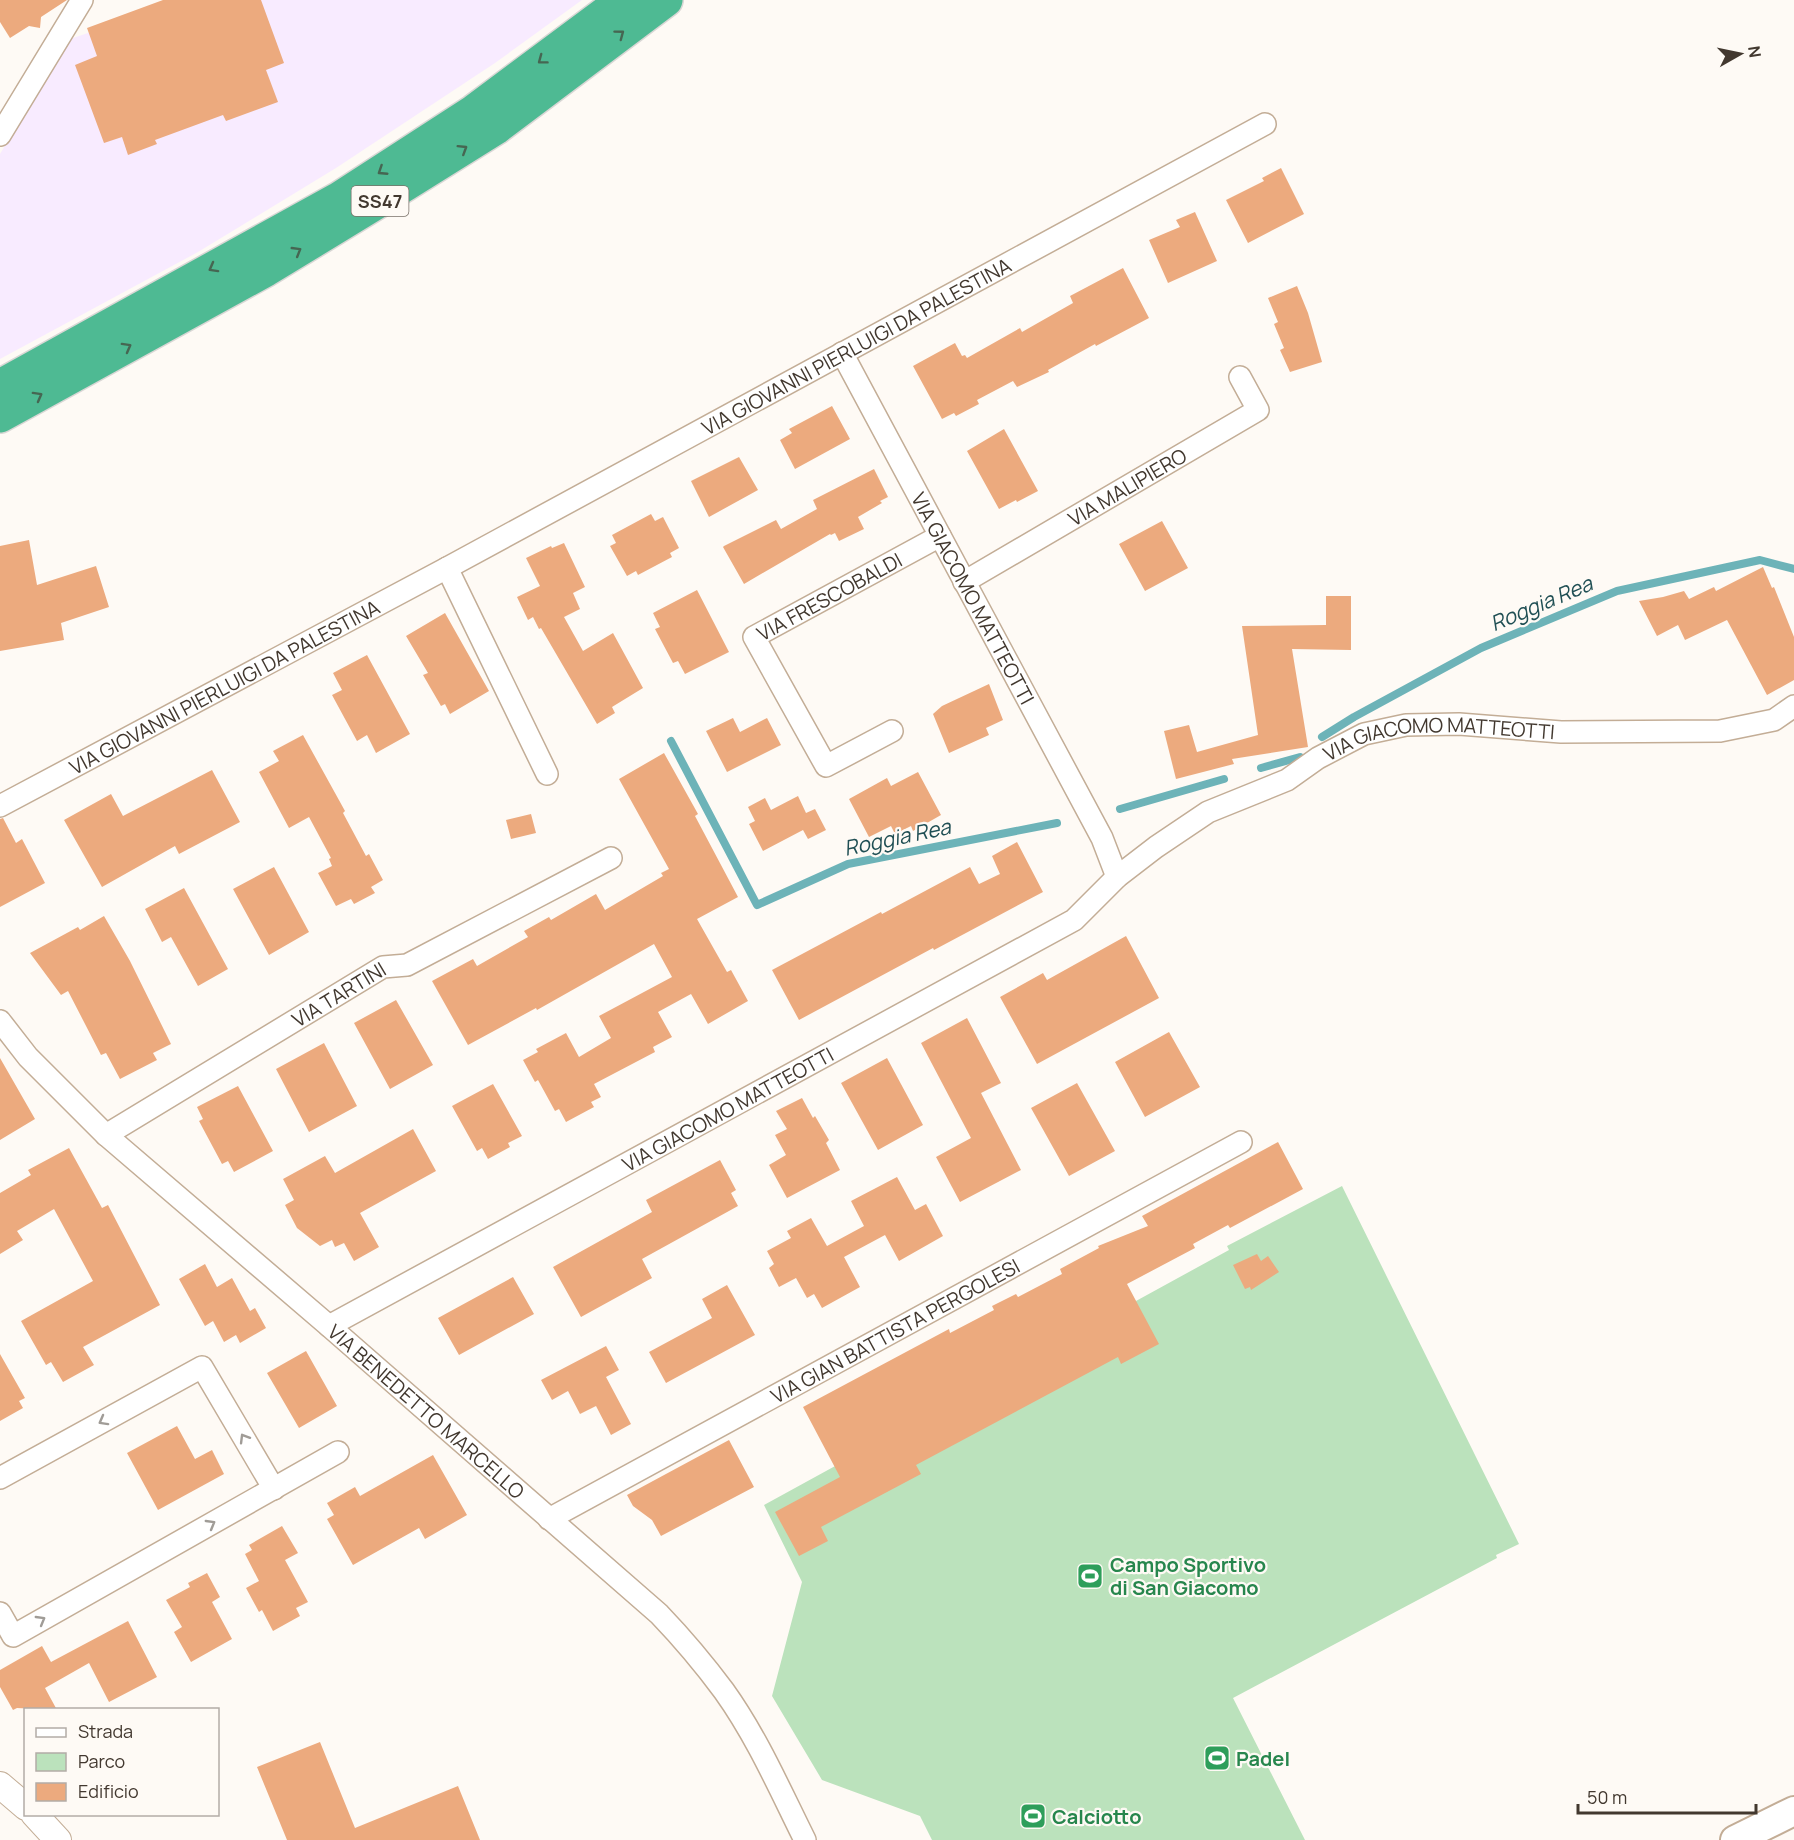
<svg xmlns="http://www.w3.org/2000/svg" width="1794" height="1840" viewBox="0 0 1794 1840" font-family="Manrope,sans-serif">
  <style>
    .industrial { fill: #f8ebff }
    .green { fill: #bbe2bc }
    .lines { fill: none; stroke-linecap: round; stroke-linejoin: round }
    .stream { stroke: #6db3b8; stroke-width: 8 }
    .building { fill: #ecaa7e }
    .minor-casing { stroke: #c3ad96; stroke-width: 24 }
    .tertiary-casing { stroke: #c3ad96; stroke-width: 28 }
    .secondary-casing { stroke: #c3ad96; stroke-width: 32 }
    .trunk-casing { stroke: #d9d7d5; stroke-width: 36 }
    .minor { stroke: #fff; stroke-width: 21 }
    .tertiary { stroke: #fff; stroke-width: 26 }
    .secondary { stroke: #fff; stroke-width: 28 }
    .trunk { stroke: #4eba93; stroke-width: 33 }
    .oneway { stroke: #466652 }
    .oneway2 { stroke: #a09c97 }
    .labels { text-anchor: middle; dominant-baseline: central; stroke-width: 4.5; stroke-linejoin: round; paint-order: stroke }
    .shield { fill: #fefaf5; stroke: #7a726a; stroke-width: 1.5 }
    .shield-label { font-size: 18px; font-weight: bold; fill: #42382f }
    .street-label { font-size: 20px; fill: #42382f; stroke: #fefaf5 }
    .leisure-label { font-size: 20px; font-weight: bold; fill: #27864d; stroke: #fefaf5; text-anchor: start }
    .water-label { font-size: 21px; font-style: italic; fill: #204f54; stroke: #fefaf5 }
  </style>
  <rect width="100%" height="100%" fill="#fefaf5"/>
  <path class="industrial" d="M187,0H582L495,63L336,168L198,252L0,359V154L67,40Z"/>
  <path class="green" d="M1342,1186L1519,1544L1496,1555L1497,1558L1233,1698L1305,1840H932L920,1816L822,1780L772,1696L802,1582L764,1505L1229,1250L1227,1246Z"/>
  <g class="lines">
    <path class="stream" d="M1322,737L1354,717L1481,648L1617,591L1760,560L1794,569
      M671,741L757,905L848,864L1057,823
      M1261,768L1300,757
      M1120,809L1224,779"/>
  </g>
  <path class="building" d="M0,0H67L41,17L40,28L29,26L10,38L0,22Z
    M163,0H261L284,63L266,70L278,102L226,121L223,115L155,140L157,144L128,155L122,137L104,143L75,65L97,56L87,28Z
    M1281,168L1304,214L1248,243L1226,200L1264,181L1262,178Z
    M1195,212L1217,261L1168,283L1149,240L1180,227L1176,220Z
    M1123,268L1149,318L1096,346L1095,344L1048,370L1049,372L1017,387L1013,381L977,400L979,404L956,416L954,413L942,419L913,366L955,343L962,356L965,355L967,358L1020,328L1022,332L1073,303L1070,296Z
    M1297,286L1308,313L1322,362L1290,372L1280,350L1284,348L1274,324L1278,322L1268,298Z
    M832,406L850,439L795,469L780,440L792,433L789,429Z
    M1004,429L1038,491L1017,502L1016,500L999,509L967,451Z
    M739,457L758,490L709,517L691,481Z
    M874,469L888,497L880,501L882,503L858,517L864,529L839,541L835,533L831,535L830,534L744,584L723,547L724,546L776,520L781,529L817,509L813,500Z
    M651,514L655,521L663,517L679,548L670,553L672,557L638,575L636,571L627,576L610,546L616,543L612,535Z
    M1162,521L1188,568L1145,591L1119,544Z
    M29,540L37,585L96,566L109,607L61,623L64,640L0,651V546Z
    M564,543L585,587L573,593L580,609L564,617L583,651L613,633L643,688L612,707L615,713L597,724L541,628L539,629L533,617L528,620L517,597L540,586L526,558L551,546L552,548Z
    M1763,567L1772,588L1774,587L1794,637V680L1767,695L1727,620L1685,640L1678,625L1657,636L1639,601L1663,597L1684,591L1689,599L1714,587L1716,591Z
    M697,590L729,652L685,674L678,661L673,663L655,629L660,627L653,613Z
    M1326,596H1351V650L1292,649L1308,747L1232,759L1234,764L1176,779L1164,731L1189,725L1197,752L1258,735L1242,626L1326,625Z
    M445,613L489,691L450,714L445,704L441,706L423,675L428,673L406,636Z
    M367,655L410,734L376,753L367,735L357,741L332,695L342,690L333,673Z
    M989,684L1003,720L986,728L989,735L949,753L933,714L942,706Z
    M733,718L740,732L767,718L781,745L727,772L706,731Z
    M303,735L345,811L343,813L366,856L369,854L383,880L371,887L375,893L354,904L351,899L336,906L318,873L332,866L329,859L331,858L309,817L289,828L259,772L279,761L273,751Z
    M664,753L698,814L695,816L738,897L697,919L727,972L731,970L748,1001L708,1024L691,994L658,1012L672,1037L653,1047L655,1052L594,1084L601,1097L591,1102L594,1107L566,1122L559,1109L555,1111L538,1080L535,1082L523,1060L538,1052L536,1049L566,1033L579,1057L611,1038L599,1016L672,977L654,944L537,1010L536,1008L468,1045L432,981L473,959L477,966L528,937L524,931L549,917L551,920L596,894L605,910L663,876L661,873L669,869L619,779Z
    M212,770L240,822L179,854L175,846L102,887L64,820L111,794L123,816Z
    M918,772L941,815L913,831L911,826L895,834L891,826L869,837L849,799L887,778L891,786Z
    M798,796L806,813L815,809L826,830L808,839L803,830L763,851L749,824L755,821L748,807L765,798L771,810Z
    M531,814L536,833L511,839L506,820Z
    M3,818L16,843L22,839L45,883L0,907V819Z
    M1017,842L1043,892L934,950L933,948L799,1020L772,970L881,912L882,914L970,867L979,884L1000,874L992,856Z
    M274,867L309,932L269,955L233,889Z
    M184,888L228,969L198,986L171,937L162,942L145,909Z
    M104,916L130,961L171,1044L153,1053L157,1060L120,1079L106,1053L101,1055L68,991L61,995L30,953L78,927L80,930Z
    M1126,936L1159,998L1037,1064L1000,997L1043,973L1047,980Z
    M396,1000L433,1065L390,1089L354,1023Z
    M967,1018L1001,1083L981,1093L1021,1170L960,1202L936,1157L971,1138L921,1043Z
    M1169,1032L1200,1087L1145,1117L1115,1062Z
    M324,1043L357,1106L309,1132L276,1069Z
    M0,1058L35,1119L0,1140Z
    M887,1058L923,1125L878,1150L841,1083Z
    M1077,1083L1115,1151L1069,1176L1031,1108Z
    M493,1084L522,1136L508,1143L510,1147L488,1159L482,1148L477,1151L452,1106Z
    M238,1086L273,1151L234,1172L228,1161L222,1164L199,1121L203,1119L197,1107Z
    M802,1098L813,1118L815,1116L829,1140L826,1143L840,1170L787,1198L769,1165L786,1155L775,1135L787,1129L776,1111Z
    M413,1129L436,1171L360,1213L379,1247L354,1261L344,1243L335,1247L332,1240L320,1246L297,1228L285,1205L294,1200L283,1179L325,1156L335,1173Z
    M1278,1142L1303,1189L1230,1228L1228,1225L1193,1244L1195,1248L1127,1284L1159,1344L1121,1364L1118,1357L916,1465L921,1474L821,1527L828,1541L799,1556L775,1512L840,1477L803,1407L949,1329L950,1333L994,1310L992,1306L1016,1294L1018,1297L1062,1274L1060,1269L1099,1248L1098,1246L1148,1226L1142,1216Z
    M69,1148L102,1208L108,1205L160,1305L83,1347L94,1365L63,1382L51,1362L46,1365L21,1321L93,1281L54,1209L17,1231L23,1240L0,1254V1193L31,1175L28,1170Z
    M720,1160L736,1190L731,1193L738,1206L642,1259L652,1278L581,1317L553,1267L652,1212L646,1200Z
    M897,1177L915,1210L926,1204L943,1236L899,1261L885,1235L844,1257L860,1287L822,1308L814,1294L807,1298L796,1278L779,1287L769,1268L774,1264L767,1251L791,1238L787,1231L811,1218L827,1246L864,1226L851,1201Z
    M1257,1254L1261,1261L1268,1256L1279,1272L1251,1290L1250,1287L1245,1289L1233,1265Z
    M205,1264L217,1287L232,1278L250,1311L255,1308L266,1328L240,1343L236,1335L224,1342L213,1321L205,1326L179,1279Z
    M513,1277L534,1314L459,1355L438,1318Z
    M727,1285L755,1335L666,1383L649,1352L712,1318L702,1299Z
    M606,1346L619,1370L606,1377L631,1424L611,1435L596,1406L580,1414L568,1391L552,1400L541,1380Z
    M306,1351L337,1406L299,1428L267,1373Z
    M0,1354L25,1398L19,1401L23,1408L0,1421Z
    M177,1426L195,1459L212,1450L224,1474L158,1510L127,1453Z
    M729,1440L754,1487L661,1536L652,1520L633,1506L627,1495Z
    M433,1455L467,1515L425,1539L419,1528L353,1565L327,1519L334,1515L327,1503L355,1487L360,1496Z
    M282,1526L298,1553L285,1560L308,1602L296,1608L300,1616L273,1631L262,1610L259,1612L246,1588L259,1581L245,1554L252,1550L249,1545Z
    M207,1573L220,1597L212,1602L232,1639L191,1662L174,1632L182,1627L166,1600L190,1587L188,1583Z
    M128,1621L157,1677L109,1702L89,1663L45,1688L57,1710L17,1708L13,1710L0,1687V1670L42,1646L51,1662Z
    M320,1742L355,1828L458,1786L480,1840H287L257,1767Z"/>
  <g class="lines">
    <defs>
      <g id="minor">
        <path d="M0,135L82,0"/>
        <path id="s1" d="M842,353L1102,838L1117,877"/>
        <path d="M447,568L547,774"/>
        <path id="s2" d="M964,582L1258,410L1240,377"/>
        <path id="s3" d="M892,731L826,766L754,637L940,536"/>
        <path id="s4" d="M0,806L447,568L1265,124"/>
        <path id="s5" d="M0,1021L28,1057L106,1135L329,1326L659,1614C682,1638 704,1664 724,1691C757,1737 780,1790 805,1840"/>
        <path id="s6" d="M106,1135L383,967L407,965L611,858"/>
        <path id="s7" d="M329,1326L1074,920L1117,877L1156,847L1208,812L1287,780L1318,758L1364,734L1406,725L1459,724L1561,732L1720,731L1774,720L1794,706"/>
        <path d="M0,1478L202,1367L274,1489"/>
        <path id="s8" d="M549,1519L1241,1142"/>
        <path d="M0,1613L13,1636L338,1452"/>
      </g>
      <path id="tertiary" d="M0,1785L26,1807
        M34,1814L58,1840"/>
      <path id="secondary" d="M1735,1840L1794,1811"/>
      <path id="trunk" d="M0,386L338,199L474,111L623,0
        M0,416L266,270L376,203L496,128L666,0"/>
    </defs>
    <use href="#minor" class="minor-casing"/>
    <use href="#tertiary" class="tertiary-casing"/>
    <use href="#secondary" class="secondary-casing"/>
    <use href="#trunk" class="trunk-casing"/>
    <use href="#minor" class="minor"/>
    <use href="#tertiary" class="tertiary"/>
    <use href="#secondary" class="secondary"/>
    <use href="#trunk" class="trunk"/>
  </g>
  <defs><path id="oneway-chevron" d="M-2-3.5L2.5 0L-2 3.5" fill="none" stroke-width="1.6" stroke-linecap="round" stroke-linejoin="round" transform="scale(1.5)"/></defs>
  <g class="oneway">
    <use href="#oneway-chevron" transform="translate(620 34) rotate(-37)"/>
    <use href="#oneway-chevron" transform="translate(542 60) rotate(143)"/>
    <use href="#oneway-chevron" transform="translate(463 149) rotate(-32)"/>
    <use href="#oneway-chevron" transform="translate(382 171) rotate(147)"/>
    <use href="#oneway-chevron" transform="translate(297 251) rotate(-31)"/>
    <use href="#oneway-chevron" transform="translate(213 268) rotate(151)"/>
    <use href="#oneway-chevron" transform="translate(127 347) rotate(-29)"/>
    <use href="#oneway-chevron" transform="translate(38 396) rotate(-29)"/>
  </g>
  <g class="oneway2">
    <use href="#oneway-chevron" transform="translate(103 1421) rotate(151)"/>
    <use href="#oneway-chevron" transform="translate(244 1438) rotate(-121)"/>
    <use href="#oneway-chevron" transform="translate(211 1524) rotate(-30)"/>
    <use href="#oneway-chevron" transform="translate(41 1620) rotate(-30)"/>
  </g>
  <defs>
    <symbol id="stadium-square" viewBox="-11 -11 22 22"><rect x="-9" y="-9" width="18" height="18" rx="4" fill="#2e9e5b" stroke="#fefaf5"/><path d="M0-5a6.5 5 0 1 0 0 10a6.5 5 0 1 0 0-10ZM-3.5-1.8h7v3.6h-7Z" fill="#fff"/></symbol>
  </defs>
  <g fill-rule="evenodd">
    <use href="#stadium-square" x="1075" y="1561" width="30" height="30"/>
    <use href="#stadium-square" x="1202" y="1743" width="30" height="30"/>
    <use href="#stadium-square" x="1018" y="1801" width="30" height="30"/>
  </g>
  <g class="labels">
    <rect class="shield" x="351.5" y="186" width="57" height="30" rx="4.5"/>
    <g class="shield-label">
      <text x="380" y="201">SS47</text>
    </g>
    <g class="street-label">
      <text stroke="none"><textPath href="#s4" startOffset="972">VIA GIOVANNI PIERLUIGI DA PALESTINA</textPath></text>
      <text stroke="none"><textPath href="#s2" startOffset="189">VIA MALIPIERO</textPath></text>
      <text stroke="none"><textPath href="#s3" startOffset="308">VIA FRESCOBALDI</textPath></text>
      <text stroke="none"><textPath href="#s1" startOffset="278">VIA GIACOMO MATTEOTTI</textPath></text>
      <text stroke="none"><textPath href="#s4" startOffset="254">VIA GIOVANNI PIERLUIGI DA PALESTINA</textPath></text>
      <text stroke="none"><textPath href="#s7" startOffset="1270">VIA GIACOMO MATTEOTTI</textPath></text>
      <text stroke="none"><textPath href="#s6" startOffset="272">VIA TARTINI</textPath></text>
      <text stroke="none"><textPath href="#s7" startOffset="454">VIA GIACOMO MATTEOTTI</textPath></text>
      <text stroke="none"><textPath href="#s8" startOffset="394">VIA GIAN BATTISTA PERGOLESI</textPath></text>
      <text stroke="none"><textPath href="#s5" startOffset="579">VIA BENEDETTO MARCELLO</textPath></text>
    </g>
    <g class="leisure-label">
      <text x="1110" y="1564">Campo Sportivo<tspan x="1110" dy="23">di San Giacomo</tspan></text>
      <text x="1236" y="1758">Padel</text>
      <text x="1052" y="1816">Calciotto</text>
    </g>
    <g class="water-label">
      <text transform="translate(1541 603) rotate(-23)">Roggia Rea</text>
      <text transform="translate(897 837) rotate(-12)">Roggia Rea</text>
    </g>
  </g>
  <rect x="24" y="1708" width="195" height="108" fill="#fefaf5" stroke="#b3aca6" stroke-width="1.5"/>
  <rect x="36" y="1728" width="30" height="9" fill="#ffffff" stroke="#b3aca6" stroke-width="1.5"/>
  <text x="78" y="1738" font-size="18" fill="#42382f">Strada</text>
  <rect x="36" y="1753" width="30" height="18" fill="#bbe2bc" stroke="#b3aca6" stroke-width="1.5"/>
  <text x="78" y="1768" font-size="18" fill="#42382f">Parco</text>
  <rect x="36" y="1783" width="30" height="18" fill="#ecaa7e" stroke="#b3aca6" stroke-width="1.5"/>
  <text x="78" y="1798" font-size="18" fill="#42382f">Edificio</text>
  <g transform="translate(1740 54) rotate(81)" stroke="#fefaf5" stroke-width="4.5" paint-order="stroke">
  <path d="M0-4.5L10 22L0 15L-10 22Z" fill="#42382f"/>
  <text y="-9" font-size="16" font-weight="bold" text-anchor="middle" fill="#42382f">N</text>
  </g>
  <path d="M1578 1804v9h178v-9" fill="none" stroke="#42382f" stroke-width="3"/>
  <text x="1587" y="1804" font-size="18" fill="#42382f" stroke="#fefaf5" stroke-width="4.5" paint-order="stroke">50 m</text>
</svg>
